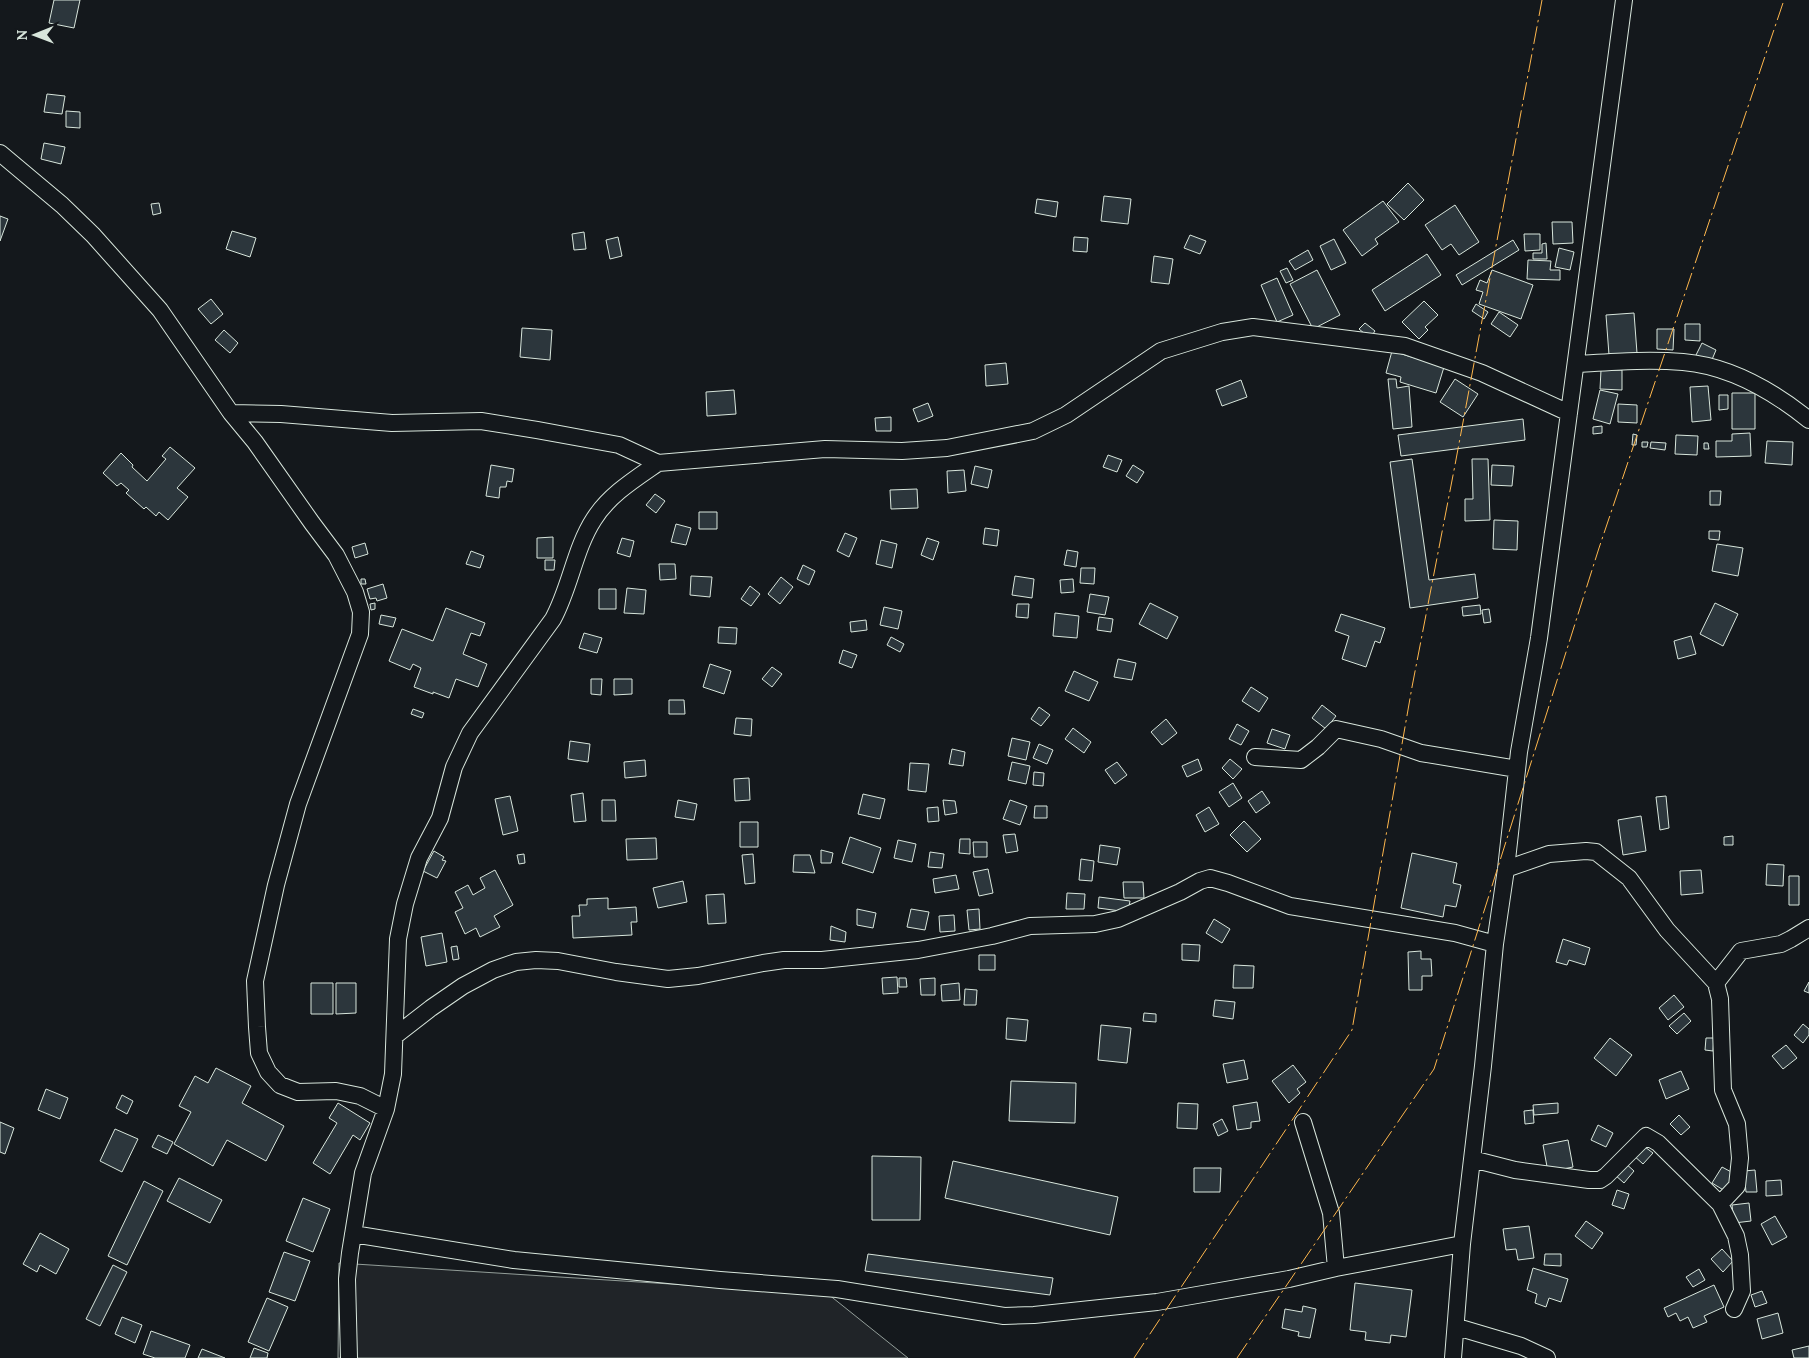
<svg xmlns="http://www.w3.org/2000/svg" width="1809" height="1358" viewBox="0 0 1809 1358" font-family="Lora,serif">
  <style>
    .green { fill: #202428; stroke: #939e99 }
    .building { fill: #2c363c; stroke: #d8e6dc }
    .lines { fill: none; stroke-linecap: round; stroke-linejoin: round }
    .minor-casing { stroke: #d8e6dc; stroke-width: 18 }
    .minor { stroke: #14181c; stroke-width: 16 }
    .power { stroke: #ffb74d; stroke-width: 1; stroke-dasharray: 18 4 2.5 4; stroke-linecap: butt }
  </style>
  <rect width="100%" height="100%" fill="#14181c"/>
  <path class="green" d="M339,1263L828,1294L908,1358H338Z"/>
  <path class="building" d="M54,0H80L74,28L49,23Z
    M47,94L65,96L62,114L44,112Z
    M66,111L80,112V128L66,127Z
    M44,143L65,147L61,164L41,159Z
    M1408,183L1424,200L1404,220L1387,204Z
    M1104,196L1131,199L1128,224L1101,221Z
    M1037,199L1058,202L1056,217L1035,213Z
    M1383,201L1399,222L1375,239L1378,244L1362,256L1343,230Z
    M159,203L161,213L153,215L151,204Z
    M1455,205L1479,242L1459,255L1451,244L1442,250L1425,225Z
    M0,216L8,219L0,241Z
    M1552,222H1572L1573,243L1553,244Z
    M232,231L256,238L250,257L226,249Z
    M584,232L586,249L574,250L572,234Z
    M1524,234H1540V250L1525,251Z
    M1190,235L1206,241L1200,254L1184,248Z
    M618,237L622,256L610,259L606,240Z
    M1074,237L1088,238L1087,252L1073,251Z
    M1334,239L1346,263L1331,270L1320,246Z
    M1513,240L1519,250L1462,285L1456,275Z
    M1546,243L1547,259H1533V253H1542V244Z
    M1559,248L1574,252L1570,270L1555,267Z
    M1308,250L1313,260L1295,270L1289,261Z
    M1427,254L1441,275L1385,311L1372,290Z
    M1154,256L1173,259L1169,284L1151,282Z
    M1528,260L1551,261L1550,270H1560V280L1527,279Z
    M1287,268L1293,280L1286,283L1280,271Z
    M1317,270L1340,315L1313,329L1290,284Z
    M1492,270L1533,285L1521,319L1479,304L1483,292L1476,290L1480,280L1487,283Z
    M1277,278L1293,315L1277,322L1261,285Z
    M211,299L223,314L211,324L198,309Z
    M1424,301L1438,315L1425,327L1428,330L1419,339L1402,322Z
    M1476,304L1488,312L1484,319L1472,311Z
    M1499,312L1518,325L1510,337L1491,324Z
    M1634,313L1637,353L1609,355L1606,315Z
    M1365,323L1375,331L1370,338L1359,329Z
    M1685,324H1700V341L1685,340Z
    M522,328L552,330L550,360L520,357Z
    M1657,329H1674L1673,350L1657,349Z
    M224,330L238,343L230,353L215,340Z
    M1702,343L1716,350L1711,362L1696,355Z
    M1392,351L1444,367L1436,393L1400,382L1401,377L1386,373Z
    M1006,363L1008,384L986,386L985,365Z
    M1601,370H1622V390L1600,389Z
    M1388,379H1396L1397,388L1409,386L1412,427L1393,429Z
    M1455,379L1478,394L1463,417L1440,402Z
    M1241,380L1247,397L1222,406L1216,390Z
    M1708,386L1711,420L1692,422L1690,387Z
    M734,390L736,414L707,416L706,392Z
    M1600,390L1618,394L1610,424L1593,419Z
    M1732,393H1755V429H1732Z
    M1719,395H1728V409L1719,410Z
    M928,403L933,416L918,422L913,409Z
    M1618,404L1637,405V423L1618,422Z
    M891,417V431H876L875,418Z
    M1523,419L1525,440L1401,456L1398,435Z
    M1602,426V433L1593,434V427Z
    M1750,433L1751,456L1716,457V441H1732V434Z
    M1633,434L1637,435L1636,445H1632Z
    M1676,435L1698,436L1697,455L1675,454Z
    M1767,441L1793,442L1792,465L1765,463Z
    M1642,442H1648L1647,447H1642Z
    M1651,442L1666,443L1665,450L1650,448Z
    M1704,443H1708L1709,449H1704Z
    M170,447L195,468L177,488L188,497L168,520L159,512L156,516L146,507L144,509L126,493L129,490L121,483L117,486L103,473L121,453L133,465L132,467L147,481L166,459L162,456Z
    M1108,455L1122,460L1117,472L1103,467Z
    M1412,459L1429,580L1475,574L1478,598L1410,608L1390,462Z
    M1472,459H1488L1490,520L1465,521V499H1473Z
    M491,465L514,469L512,482L507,481L506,487H500L499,498L486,496Z
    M1133,465L1144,472L1137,483L1126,476Z
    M1492,465L1514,466L1512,486L1491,485Z
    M975,466L992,470L988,488L971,484Z
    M964,470L966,491L948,493L947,471Z
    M917,489L918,508L891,509L890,490Z
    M1710,491H1721L1720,505H1710Z
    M655,494L665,501L656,513L646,505Z
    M699,512H717V529H699Z
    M1494,520L1518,521L1517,550L1493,549Z
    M676,524L691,528L686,545L671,542Z
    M985,528L999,530L997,546L983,544Z
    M1709,531H1720L1719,540L1709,539Z
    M845,533L857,538L849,557L837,551Z
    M553,537V558H537V538Z
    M622,538L634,541L630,557L617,553Z
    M927,538L939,542L933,560L921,555Z
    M881,540L897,544L892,568L876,564Z
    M365,543L368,554L355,558L352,547Z
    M1717,544L1743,548L1738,576L1712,571Z
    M1067,550L1078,552L1076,567L1064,565Z
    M471,551L484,556L480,568L466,564Z
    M545,560H555L554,570H545Z
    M659,564H675L676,579L660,580Z
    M803,565L815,571L809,585L797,579Z
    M1081,568H1095L1094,584L1080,583Z
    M691,576L712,577L710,597L690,595Z
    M1015,576L1034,579L1032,598L1012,595Z
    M781,577L793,587L780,604L768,594Z
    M361,579H365L366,584H361Z
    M1073,579L1074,592L1061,593L1060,580Z
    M383,584L387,598L377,601L376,598L370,599L367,589Z
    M750,586L760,594L751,606L741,599Z
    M627,588L646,590L644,614L624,613Z
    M599,589H616V609H599Z
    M1090,594L1109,597L1105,615L1087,612Z
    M375,603V609L371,610L370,604Z
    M1150,603L1178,617L1167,639L1139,624Z
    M1715,603L1738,614L1723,646L1700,634Z
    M1017,604H1029L1028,618L1016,617Z
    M1480,605L1481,614L1463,616L1462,607Z
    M884,607L902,611L898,629L880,625Z
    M446,608L485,623L480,636L471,633L463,654L487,664L478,687L456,679L449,698L433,692V694L414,687L421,668L413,664L410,670L389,661L402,629L433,641Z
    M1489,609L1491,622L1484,623L1482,610Z
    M1055,613L1079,616L1077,638L1053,636Z
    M1341,614L1385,628L1380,643L1375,641L1366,667L1342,659L1349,636L1335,631Z
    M381,615L396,618L393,627L379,624Z
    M1099,617L1113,619L1111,632L1097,630Z
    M866,620L867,630L851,632L850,622Z
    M719,627L737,628L736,644L718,643Z
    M584,633L602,638L597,653L579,648Z
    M1691,636L1696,654L1678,659L1674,641Z
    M891,637L904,644L900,652L887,645Z
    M843,650L857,655L852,668L839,663Z
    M1118,659L1136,663L1132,680L1114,677Z
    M710,664L731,671L724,694L703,687Z
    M772,667L782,674L772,687L762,679Z
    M1074,671L1098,682L1089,701L1065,691Z
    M591,679H602L601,695L591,694Z
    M614,679H632V694L614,695Z
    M1251,687L1268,698L1259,712L1242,701Z
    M669,700H684L685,714H669Z
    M1322,705L1336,716L1326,729L1312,718Z
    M1039,707L1050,715L1041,726L1031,719Z
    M413,709L424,713L422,718L411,714Z
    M736,718L752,719L751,736L734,734Z
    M1166,719L1177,733L1162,745L1151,732Z
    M1237,724L1249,731L1241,745L1229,739Z
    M1073,728L1091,742L1084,753L1065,739Z
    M1272,729L1290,735L1285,749L1267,743Z
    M1012,738L1030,742L1026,760L1008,756Z
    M570,741L590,744L588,762L568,759Z
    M1039,744L1053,750L1047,764L1033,758Z
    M952,749L965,752L963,766L949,764Z
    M1198,759L1202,770L1187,777L1182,766Z
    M1230,759L1242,769L1233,779L1222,768Z
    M645,760L646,776L625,778L624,762Z
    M1012,762L1030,766L1026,784L1008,780Z
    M1117,762L1127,775L1115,784L1105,770Z
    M910,763L929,764L926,792L908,790Z
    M1034,772L1044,773L1043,786L1033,785Z
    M749,778L750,800L735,801L734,779Z
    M1233,783L1242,798L1229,807L1219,792Z
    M1262,791L1270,803L1256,813L1248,801Z
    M583,793L586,821L574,822L571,795Z
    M863,794L885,799L880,819L858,814Z
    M510,796L518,831L503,835L495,799Z
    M1666,796L1669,828L1660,830L1656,797Z
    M602,800H615L616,821H602Z
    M678,800L697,804L694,820L675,817Z
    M943,800L955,801L957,813L945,815Z
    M1010,800L1027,806L1020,825L1003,819Z
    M1035,806H1047V818H1034Z
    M938,807L939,821L928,822L927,808Z
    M1209,807L1219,824L1205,832L1196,815Z
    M1641,816L1646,851L1623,855L1618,820Z
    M1244,821L1261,839L1247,852L1230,835Z
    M740,822H758V847H740Z
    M1015,834L1018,851L1006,853L1003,835Z
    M1733,836V845H1724V837Z
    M850,837L881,848L873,873L842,863Z
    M656,838L657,859L627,860L626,839Z
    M960,839H970V854L959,853Z
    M898,840L916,844L912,862L894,858Z
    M973,842H987V857H974Z
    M1100,845L1120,848L1117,865L1098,862Z
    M821,850L833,853L831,863H821Z
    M434,851L444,857L442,860L446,861L437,878L423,871Z
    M930,852L944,854L942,868L928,867Z
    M1412,853L1457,863L1453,883L1461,885L1456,907L1445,905L1443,917L1401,908Z
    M524,854L525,863L519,864L517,855Z
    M753,854L755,883L745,884L742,855Z
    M794,855H810L815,873L793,872Z
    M1081,859L1094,861L1092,881L1079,880Z
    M1767,864L1784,865L1783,886L1766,885Z
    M988,869L993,893L979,896L973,872Z
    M495,870L513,905L494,916L500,927L480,937L476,928L465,934L455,912L463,908L455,892L468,885L473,895L485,888L480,878Z
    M1701,870L1703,893L1681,895L1680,871Z
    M956,875L959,889L935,893L933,879Z
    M1789,876H1799V905H1789Z
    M683,881L687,902L658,908L653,888Z
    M1123,882H1143L1144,898H1124Z
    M1067,893L1085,894L1084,909H1066Z
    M724,894L726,923L708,924L706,895Z
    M1099,897L1130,901L1128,912L1098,908Z
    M608,898V909L636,907L637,922H631L632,935L573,938L572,916H580L579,905H587V899Z
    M857,909L876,913L873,928L857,925Z
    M911,909L929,912L925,930L907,927Z
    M979,909L980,929L969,930L967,910Z
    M954,915L955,931L940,932L939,916Z
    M1214,919L1230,929L1222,943L1206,933Z
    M831,926L846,932L845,942L830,940Z
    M442,933L447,962L426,966L421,937Z
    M1563,939L1590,948L1585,965L1569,960L1567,965L1556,962Z
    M1182,944L1200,945L1199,961L1182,960Z
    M457,946L459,959L453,960L451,947Z
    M1421,951V959H1431L1432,976H1422V990H1409L1408,952Z
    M979,955H995V970H979Z
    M1234,965L1254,966L1253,988H1233Z
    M897,977L898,993L883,994L882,978Z
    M899,978H906L907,987H899Z
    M935,978V995H921L920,979Z
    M1809,982V993L1804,991Z
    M311,983H333V1014H311Z
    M336,983H356V1013L336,1014Z
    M959,983L960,1000L942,1001L941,985Z
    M965,989L977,990L976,1005H964Z
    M1674,995L1684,1007L1668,1020L1659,1008Z
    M1215,1000L1235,1002L1233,1019L1213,1016Z
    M1144,1013L1156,1014V1022L1143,1021Z
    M1684,1013L1691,1021L1677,1034L1669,1026Z
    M1007,1018L1028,1020L1026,1041L1006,1039Z
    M1803,1024L1809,1029V1035L1803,1043L1794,1035Z
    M1101,1025L1131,1028L1127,1063L1098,1060Z
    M1610,1038L1632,1055L1616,1076L1594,1058Z
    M1706,1038H1714L1713,1051L1705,1050Z
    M1786,1045L1797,1058L1783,1069L1772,1056Z
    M1244,1060L1248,1079L1227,1083L1223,1064Z
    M1293,1065L1306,1082L1297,1089L1300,1093L1289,1103L1272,1081Z
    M216,1068L251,1086L242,1103L284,1126L266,1161L227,1140L213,1166L174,1144L191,1112L179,1106L195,1076L208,1083Z
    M1681,1071L1689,1089L1666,1099L1659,1080Z
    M1011,1081L1076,1083L1075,1123L1009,1121Z
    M46,1089L68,1098L60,1119L38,1110Z
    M122,1095L133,1101L127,1114L116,1108Z
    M1257,1102L1260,1121L1251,1122V1128L1237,1130L1233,1106Z
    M338,1103L370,1123L360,1140L353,1135L330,1174L313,1163L337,1123L329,1118Z
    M1178,1103L1198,1104L1197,1129L1177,1128Z
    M1558,1103V1113L1534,1115L1533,1105Z
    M1533,1110L1534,1123L1525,1124L1524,1111Z
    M1679,1115L1690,1127L1681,1135L1670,1124Z
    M1222,1119L1228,1131L1218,1136L1213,1124Z
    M0,1122L14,1128L5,1154L0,1152Z
    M1598,1125L1613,1133L1606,1147L1591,1140Z
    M115,1129L138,1139L122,1172L100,1161Z
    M158,1135L173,1142L167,1154L152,1147Z
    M1568,1140L1573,1167L1548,1172L1543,1145Z
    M1641,1144L1653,1153L1643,1164L1632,1154Z
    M872,1156L921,1157L920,1220H872Z
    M953,1161L1118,1197L1110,1235L945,1198Z
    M1624,1162L1634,1171L1624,1183L1614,1174Z
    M1722,1167L1735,1174L1725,1191L1712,1183Z
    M1194,1168H1221L1220,1192H1194Z
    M1755,1170L1757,1192H1746L1744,1171Z
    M179,1178L222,1200L210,1223L167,1201Z
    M1781,1180L1782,1195L1766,1196V1181Z
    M144,1181L163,1191L127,1265L108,1256Z
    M1617,1190L1629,1194L1624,1209L1612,1205Z
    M303,1198L330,1209L313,1252L286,1241Z
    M1749,1203L1751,1221L1734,1223L1732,1205Z
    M1775,1216L1787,1237L1772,1245L1761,1224Z
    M1586,1221L1603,1233L1592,1249L1575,1236Z
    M1529,1226L1534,1258L1518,1260L1516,1249L1506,1250L1503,1229Z
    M40,1233L69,1249L56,1274L40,1265L37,1272L23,1264Z
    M1722,1249L1733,1261L1723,1272L1711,1259Z
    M284,1252L310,1261L295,1301L269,1292Z
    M868,1254L1053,1278L1050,1295L865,1271Z
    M1545,1254H1561V1266L1544,1265Z
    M113,1265L127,1272L100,1326L86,1319Z
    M1533,1268L1568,1279L1561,1302L1549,1298L1546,1307L1535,1303L1537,1294L1527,1290Z
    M1699,1269L1705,1280L1693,1287L1686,1277Z
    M1355,1283L1412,1290L1406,1337L1391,1335L1390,1343L1365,1340L1366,1332L1350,1330Z
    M1714,1285L1724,1307L1704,1316L1707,1322L1693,1328L1688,1317L1680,1321L1676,1313L1668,1317L1664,1308Z
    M1762,1291L1767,1303L1755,1307L1751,1295Z
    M267,1298L288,1307L269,1351L248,1342Z
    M1303,1306L1316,1309L1310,1338L1298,1336L1299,1332L1282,1328L1285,1309L1302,1312Z
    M1778,1313L1783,1333L1762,1339L1757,1319Z
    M122,1317L142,1325L135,1343L115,1334Z
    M151,1331L190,1345L185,1358H155L143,1354Z
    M1809,1346V1358H1794L1792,1350Z
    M254,1348L268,1353L267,1358H250Z
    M202,1349L225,1358H198Z"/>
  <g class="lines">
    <defs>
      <path id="minor" d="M0,153L62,205L93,235L160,310L231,413L255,442L312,523L336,555L355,592L361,612L360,634L298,804L276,885L255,981L257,1027L259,1053L268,1072L280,1085L298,1092L336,1091L360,1096L386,1109
        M1576,364C1611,362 1647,359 1683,362C1730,366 1773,391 1809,420
        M231,413L281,414L392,423L481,421L537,430L619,445L658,463L825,449L902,451L947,448L1033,431L1066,415L1161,351L1222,332L1253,327L1405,346L1482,373L1569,413
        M1255,757L1301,760L1318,747L1336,729L1381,739L1421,753L1517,769
        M1506,869L1549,854L1586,851L1596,852L1629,878L1667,930L1716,983L1720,999L1723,1090L1737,1124L1740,1158L1737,1186L1720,1204
        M1716,983L1741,951L1781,944L1791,939L1809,928
        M395,1036L431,1008L463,986L493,970L516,962L536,960L558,961L616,972L668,979L698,976L763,963L784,960H822L918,950L992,936L1030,926L1095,924L1118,919L1180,892L1200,881L1210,878L1228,883L1290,906L1455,933L1495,944
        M1303,1122L1331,1213L1336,1268
        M1472,1159L1515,1170L1589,1180H1600L1606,1176L1646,1136L1658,1143L1720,1204L1736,1236L1740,1255L1742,1291L1734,1309
        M353,1234L514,1260L720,1280L837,1289L1004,1316L1034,1315L1157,1302L1289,1279L1336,1268L1462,1244
        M1457,1327L1521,1346L1547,1358
        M349,1358L347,1279L350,1253L363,1173L386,1109L393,1074L398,939L405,904L419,858L440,818L454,767L470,733L553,619C570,588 575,548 594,519C609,495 635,479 658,463
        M1453,1358L1462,1244L1483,1066L1495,944L1506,869L1519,752L1539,638L1624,0"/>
    </defs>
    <use href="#minor" class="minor-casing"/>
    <use href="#minor" class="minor"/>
    <path class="power" d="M1134,1358L1352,1030L1412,687L1455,465L1542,0
      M1237,1358L1434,1069L1599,548L1784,0"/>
  </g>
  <g transform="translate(35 35) rotate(269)" stroke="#14181c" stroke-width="4" paint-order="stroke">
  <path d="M0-4L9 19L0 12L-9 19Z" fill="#d8e6dc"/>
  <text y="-8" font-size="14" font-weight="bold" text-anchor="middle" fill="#d8e6dc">N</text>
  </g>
</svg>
